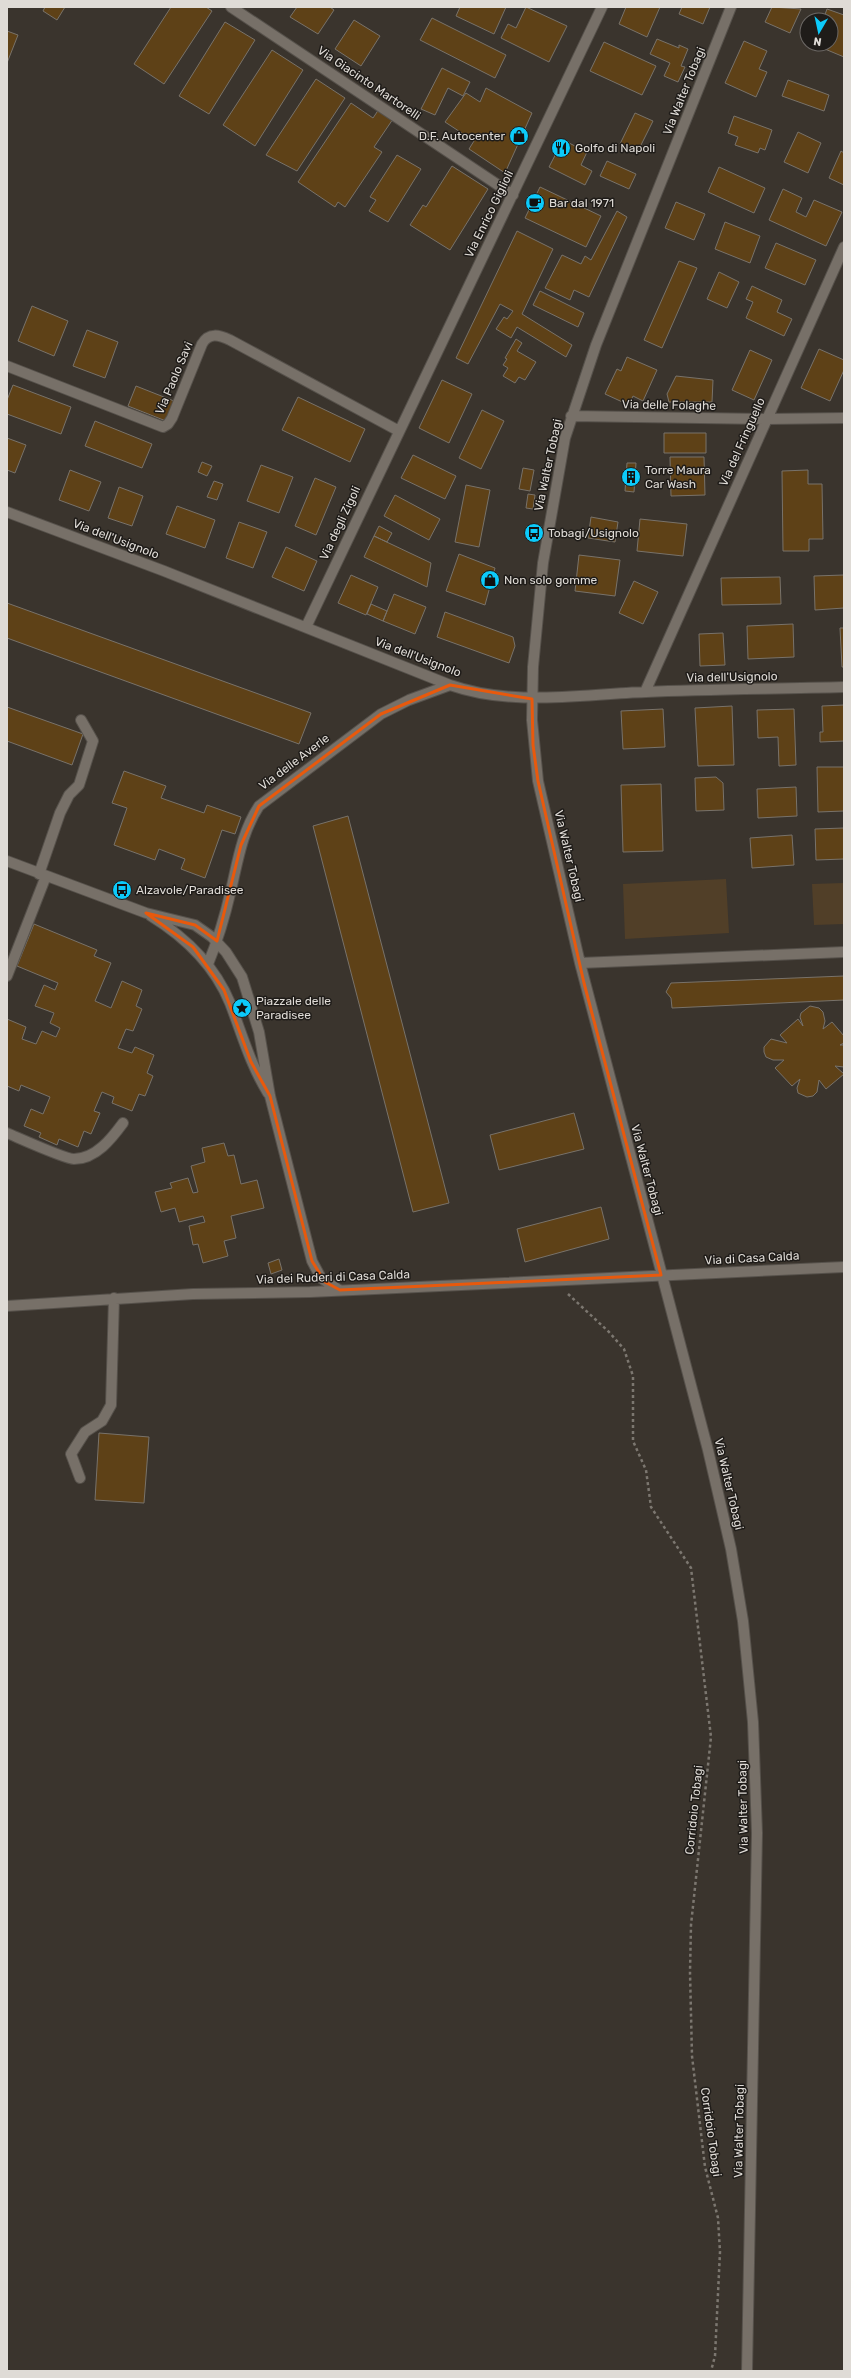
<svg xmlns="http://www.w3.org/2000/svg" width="851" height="2378" viewBox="0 0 851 2378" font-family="Rubik,sans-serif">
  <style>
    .green { fill: #513f28 }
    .building { fill: #5e4117; stroke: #78726a }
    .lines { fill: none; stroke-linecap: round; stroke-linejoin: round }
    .minor-casing { stroke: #56514b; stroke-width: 12 }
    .path { stroke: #7c7770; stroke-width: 2.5; stroke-dasharray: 3 3; stroke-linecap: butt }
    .minor { stroke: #777068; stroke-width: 10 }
    .marked { fill: none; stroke: #e8590c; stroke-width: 3; stroke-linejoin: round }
    .labels { text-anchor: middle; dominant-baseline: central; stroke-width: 3; stroke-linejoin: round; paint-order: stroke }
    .street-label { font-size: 12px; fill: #dfdbd6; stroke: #1f1c19 }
    .poi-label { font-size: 12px; fill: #dfdbd6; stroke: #1f1c19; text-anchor: start }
  </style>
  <rect width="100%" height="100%" fill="#3a342d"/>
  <path class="green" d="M726,879L729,933L625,939L623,884Z
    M844,883V924L814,925L812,884Z"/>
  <path class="building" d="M45,7H65L57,20L43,11Z
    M171,7H206L212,11L164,84L134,64Z
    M297,7H330L334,10L318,34L290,17Z
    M460,7H506L494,34L456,16Z
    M526,7L567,26L549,62L501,38L508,24L516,28Z
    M626,7H660L647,37L619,24Z
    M682,7H710L703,24L679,14Z
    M772,7L801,9L790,33L765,22Z
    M827,9L844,15V57L813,44H831V20H823Z
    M432,18L506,55L495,78L420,40Z
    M354,20L380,36L361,66L335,49Z
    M225,22L255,40L209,114L179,96Z
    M7,31L18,35L7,63Z
    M657,39L679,48V45L688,49L681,66L685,67L678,82L664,76L670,63L650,54Z
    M744,41L767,51L759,69L767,72L756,97L725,83Z
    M604,42L656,66L642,95L590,71Z
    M272,50L303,70L255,146L223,125Z
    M442,68L470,82L463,96L448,88L435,115L421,109Z
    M316,79L345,98L297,171L266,155Z
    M788,80L829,95L824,111L782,96Z
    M486,88L532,113L505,173L469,149L474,141L445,122L466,93L480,102Z
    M351,103L373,118L379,109L393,119L374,147L382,152L345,207L338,202L335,207L298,182Z
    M635,113L653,121L637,153L620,144Z
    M734,116L772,130L765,150L760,148L758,153L735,145L738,137L728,133Z
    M798,132L821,143L808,173L784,162Z
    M563,140L587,152L581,165L592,171L585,185L549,167Z
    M841,151L844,153V185L829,178Z
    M397,155L421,169L388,222L369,211L376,200L370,197Z
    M607,161L636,174L629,189L600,176Z
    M452,166L488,189L450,250L410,225L423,205L426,207Z
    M719,167L765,188L754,213L708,192Z
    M540,187L601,216L586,247L525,218Z
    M783,189L802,198L796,212L806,217L814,200L842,212L826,246L769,220Z
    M676,202L705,214L694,240L665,228Z
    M617,211L627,217L589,297L574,290L570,300L545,288L562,255L581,264L585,256L591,260Z
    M725,222L760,236L750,263L715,249Z
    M517,231L553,249L522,314L572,345L566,357L517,327L511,338L496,329L504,317L507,319L513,311L500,304L468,364L456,358Z
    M776,243L816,260L805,285L765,268Z
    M679,261L697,268L662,348L644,340Z
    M719,272L739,282L727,308L707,299Z
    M752,286L782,300L777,312L792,319L784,336L746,318L753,302L746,299Z
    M540,291L584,313L578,327L533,305Z
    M32,306L68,321L54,356L18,341Z
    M87,330L118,342L105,378L73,366Z
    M516,339L522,343L517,351L536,362L525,380L519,377L515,383L503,376L508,368L503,365L507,359L505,358Z
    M819,349L844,360V370L830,401L801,388Z
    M750,350L772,360L754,400L732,390Z
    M627,357L657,370L643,401L633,396L629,405L605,394L617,369L621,371Z
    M676,376L713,380L712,402H669L667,394Z
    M442,380L472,394L449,443L419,428Z
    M13,385L71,407L61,434L7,414V400Z
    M136,386L174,401L166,421L128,406Z
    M298,397L365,429L350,462L282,430Z
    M482,410L504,421L481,469L459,458Z
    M95,421L152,444L142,468L85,446Z
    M664,433H706V453H664Z
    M7,438L26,445L15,473L7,470Z
    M413,455L456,476L445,499L401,478Z
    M670,457H704L705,495L671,496Z
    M202,462L212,466L207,476L198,472Z
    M627,463H636L634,492L625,491Z
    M261,465L293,477L279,513L247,501Z
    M523,468L534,470L530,491L519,489Z
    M70,470L101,482L89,511L59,500Z
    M808,470V484H822L823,539H809V551H783L782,471Z
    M315,478L336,487L316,535L295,526Z
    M214,481L223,484L217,500L207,497Z
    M466,485L490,490L479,547L455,542Z
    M119,487L143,496L132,526L108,518Z
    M528,494L535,495L533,509L526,508Z
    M395,495L440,519L429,540L384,516Z
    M177,506L215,520L205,548L166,534Z
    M591,517L618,522L615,542L588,538Z
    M640,519L687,524L683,556L637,551Z
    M239,522L267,532L253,568L226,558Z
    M379,526L392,533L387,542L374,536Z
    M374,536L431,563L427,587L364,557Z
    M286,547L317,561L304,591L272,577Z
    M459,554L495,568L485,605L446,591Z
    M579,555L620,560L615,596L575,591Z
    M351,575L378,587L366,615L338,603Z
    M844,575V608L815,610L814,576Z
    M780,577L781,604L722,605L721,578Z
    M634,581L658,592L643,624L619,613Z
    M394,594L426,607L415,634L383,621Z
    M7,603L311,713L299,744L7,638Z
    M371,604L387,611L383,621L367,614Z
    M445,612L513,637L515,646L509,663L437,637Z
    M793,624L794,657L748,659L747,626Z
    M840,628H844V667H842Z
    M723,633L725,665L700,666L699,634Z
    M844,705V741L820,742V732H823L822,706Z
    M732,706L734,765L698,766L695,708Z
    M7,707L83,734L72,765L7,741Z
    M663,709L665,747L623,749L621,711Z
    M794,709L796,765L779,766L778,737L758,738L757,710Z
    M817,767H844V811L818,812Z
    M124,771L166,786L161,798L204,813L207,805L241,817L235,834L222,830L205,878L181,869L185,859L159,849L155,860L114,845L127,808L112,803Z
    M716,777L723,783L724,810L696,811L695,778Z
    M661,784L663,851L623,852L621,785Z
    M796,787L797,816L758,818L757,789Z
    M348,816L449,1203L413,1212L313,826Z
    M844,828V859L816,860L815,829Z
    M792,835L794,865L752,868L750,838Z
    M34,924L97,950L94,956L111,963L95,1001L111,1008L122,981L142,990L136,1006L142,1009L133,1031L126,1029L118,1048L132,1053L135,1047L154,1055L147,1073L153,1076L145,1096L139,1094L132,1111L112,1103L114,1097L102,1092L94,1111L100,1113L91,1134L84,1131L78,1147L59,1139L57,1145L39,1137L41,1133L24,1126L31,1109L43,1114L50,1097L21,1085L19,1091L7,1086V1019L26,1027L22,1039L36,1044L42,1031L56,1037L60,1028L50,1023L54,1013L35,1006L44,985L55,990L58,983L17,966Z
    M844,976V1000L672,1008L671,998L666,992L671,983Z
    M810,1006L819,1008L823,1012L825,1021L823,1029L832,1022L844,1036V1043L840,1045H844V1067L835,1066L844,1074L826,1089L819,1080L817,1092L813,1096L807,1097L798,1093L797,1088L800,1079L792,1086L775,1068L784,1060H773L766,1057L764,1052V1047L771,1039L787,1043L780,1035L798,1019L803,1026L800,1017L801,1013Z
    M574,1113L584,1149L499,1170L490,1135Z
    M224,1143L228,1156L234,1155L241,1184L257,1180L264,1208L231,1216L236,1238L224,1241L228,1256L203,1263L198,1244L193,1245L189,1226L205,1222L203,1216L179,1222L175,1208L161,1212L155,1192L172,1188L170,1183L188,1178L193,1193L198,1192L191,1166L205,1162L202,1148Z
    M601,1207L609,1239L525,1262L517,1229Z
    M279,1259L282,1270L271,1274L268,1263Z
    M99,1433L149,1437L144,1503L95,1500Z"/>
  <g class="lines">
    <defs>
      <path id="minor" d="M231,7L513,195
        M731,7L596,345L565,438L543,563L533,667L532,720L538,781L580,963L708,1450L731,1549L743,1621L753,1722L757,1833L747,2371
        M7,366L163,427L168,424L172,418L202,344C209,332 219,335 230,340L399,431
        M571,416L767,419L844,418
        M7,512L164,571L450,685C513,707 581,694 646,692C712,689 778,689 844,687
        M306,627L602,7
        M645,692L844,247
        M7,861L146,913L195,925L212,937L226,952L242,977L259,1032L270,1096L312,1261L321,1278L339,1290
        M39,874L60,813L69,795L79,785L93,741L81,720
        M151,916C185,937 214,964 230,1003C242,1034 250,1064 268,1093
        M580,963L844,952
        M208,964C218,940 225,916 231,890C238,860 242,832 259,806L381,714L409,700L450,685
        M7,976L46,876
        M7,1133C19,1138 65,1159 74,1159C96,1159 112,1138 123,1123
        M7,1306L193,1294L310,1292L844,1267
        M80,1478L71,1454L85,1432L102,1421L111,1405L114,1298"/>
    </defs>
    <use href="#minor" class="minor-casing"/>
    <path class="path" d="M568,1294L609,1332L624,1349L633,1376V1441L646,1470L651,1507L691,1568L711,1737L691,1925L690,1972L692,2056L705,2167L718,2218L720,2252L715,2356L711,2371"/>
    <use href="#minor" class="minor"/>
  </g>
  <path class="marked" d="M450,685L532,699L533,745L538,781L584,983L661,1275L340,1290L325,1282L312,1261L270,1096L251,1062L224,990L193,947L146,913L195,925L217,941L241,845L259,806L381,714Z"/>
  <defs>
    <symbol id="shop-disc" viewBox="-11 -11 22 22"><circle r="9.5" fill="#0ccafa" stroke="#1f1c19"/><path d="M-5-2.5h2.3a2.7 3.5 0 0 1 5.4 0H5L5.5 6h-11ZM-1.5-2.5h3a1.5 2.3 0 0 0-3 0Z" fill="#111"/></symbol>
    <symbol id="restaurant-disc" viewBox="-11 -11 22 22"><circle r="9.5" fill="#0ccafa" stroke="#1f1c19"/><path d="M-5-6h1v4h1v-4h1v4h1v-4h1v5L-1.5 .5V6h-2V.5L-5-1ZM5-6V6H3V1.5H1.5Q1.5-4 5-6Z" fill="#111"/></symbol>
    <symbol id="cafe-disc" viewBox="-11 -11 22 22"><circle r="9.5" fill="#0ccafa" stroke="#1f1c19"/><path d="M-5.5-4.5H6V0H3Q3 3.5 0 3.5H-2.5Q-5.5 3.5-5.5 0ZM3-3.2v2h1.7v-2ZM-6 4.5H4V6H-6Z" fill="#111"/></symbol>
    <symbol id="building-disc" viewBox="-11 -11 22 22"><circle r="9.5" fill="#0ccafa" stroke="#1f1c19"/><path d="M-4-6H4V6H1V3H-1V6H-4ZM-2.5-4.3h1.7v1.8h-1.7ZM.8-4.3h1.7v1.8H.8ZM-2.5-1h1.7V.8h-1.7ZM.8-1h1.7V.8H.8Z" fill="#111"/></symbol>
    <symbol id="bus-disc" viewBox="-11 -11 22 22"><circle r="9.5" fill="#0ccafa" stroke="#1f1c19"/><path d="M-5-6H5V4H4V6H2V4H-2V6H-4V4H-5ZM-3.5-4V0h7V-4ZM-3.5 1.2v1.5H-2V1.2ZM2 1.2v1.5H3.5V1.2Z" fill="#111"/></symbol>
    <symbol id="sight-disc" viewBox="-11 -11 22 22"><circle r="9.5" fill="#0ccafa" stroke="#1f1c19"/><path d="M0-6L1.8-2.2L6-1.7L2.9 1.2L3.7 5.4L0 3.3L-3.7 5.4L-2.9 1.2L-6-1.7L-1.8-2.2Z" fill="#111"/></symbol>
  </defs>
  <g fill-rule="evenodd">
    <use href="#shop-disc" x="508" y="125" width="22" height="22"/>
    <use href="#restaurant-disc" x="550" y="137" width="22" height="22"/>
    <use href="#cafe-disc" x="524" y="192" width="22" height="22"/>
    <use href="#building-disc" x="620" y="466" width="22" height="22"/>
    <use href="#bus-disc" x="523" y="522" width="22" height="22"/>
    <use href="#shop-disc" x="479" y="569" width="22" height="22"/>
    <use href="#bus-disc" x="111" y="879" width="22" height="22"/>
    <use href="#sight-disc" x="231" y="997" width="22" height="22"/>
  </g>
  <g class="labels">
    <g class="street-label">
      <text transform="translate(369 83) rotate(34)">Via Giacinto Martorelli</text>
      <text transform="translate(684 91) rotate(-68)">Via Walter Tobagi</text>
      <text transform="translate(489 214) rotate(-64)">Via Enrico Giglioli</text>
      <text transform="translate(174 378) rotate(-67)">Via Paolo Savi</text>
      <text transform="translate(669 405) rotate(1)">Via delle Folaghe</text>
      <text transform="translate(742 442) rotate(-66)">Via del Fringuello</text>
      <text transform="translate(548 465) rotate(-78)">Via Walter Tobagi</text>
      <text transform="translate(340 523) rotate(-65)">Via degli Zigoli</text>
      <text transform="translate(116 539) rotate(21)">Via dell'Usignolo</text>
      <text transform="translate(418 657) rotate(21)">Via dell'Usignolo</text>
      <text transform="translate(732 677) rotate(-1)">Via dell'Usignolo</text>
      <text transform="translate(294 762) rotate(-37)">Via delle Averle</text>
      <text transform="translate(569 856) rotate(77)">Via Walter Tobagi</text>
      <text transform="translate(647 1170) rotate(75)">Via Walter Tobagi</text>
      <text transform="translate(752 1258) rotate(-3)">Via di Casa Calda</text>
      <text transform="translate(333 1277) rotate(-2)">Via dei Ruderi di Casa Calda</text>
      <text transform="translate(729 1484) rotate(77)">Via Walter Tobagi</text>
      <text transform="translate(743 1807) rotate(-91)">Via Walter Tobagi</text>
      <text transform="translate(694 1810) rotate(-84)">Corridoio Tobagi</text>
      <text transform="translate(739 2131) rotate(-89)">Via Walter Tobagi</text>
      <text transform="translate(711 2132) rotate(82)">Corridoio Tobagi</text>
    </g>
    <g class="poi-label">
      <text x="505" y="136" text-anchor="end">D.F. Autocenter</text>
      <text x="575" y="148">Golfo di Napoli</text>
      <text x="549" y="203">Bar dal 1971</text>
      <text x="645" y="470">Torre Maura<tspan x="645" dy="14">Car Wash</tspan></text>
      <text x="548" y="533">Tobagi/Usignolo</text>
      <text x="504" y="580">Non solo gomme</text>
      <text x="136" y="890">Alzavole/Paradisee</text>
      <text x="256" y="1001">Piazzale delle<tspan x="256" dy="14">Paradisee</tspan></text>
    </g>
  </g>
  <rect width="851" height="2378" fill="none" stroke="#dfdbd6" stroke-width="16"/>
  <g transform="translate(819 32) rotate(189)"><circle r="19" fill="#1f1c19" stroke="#6c6865"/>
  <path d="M0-3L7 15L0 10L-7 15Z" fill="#0ccafa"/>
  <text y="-6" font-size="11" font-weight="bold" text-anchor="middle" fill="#dfdbd6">N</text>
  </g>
</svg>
